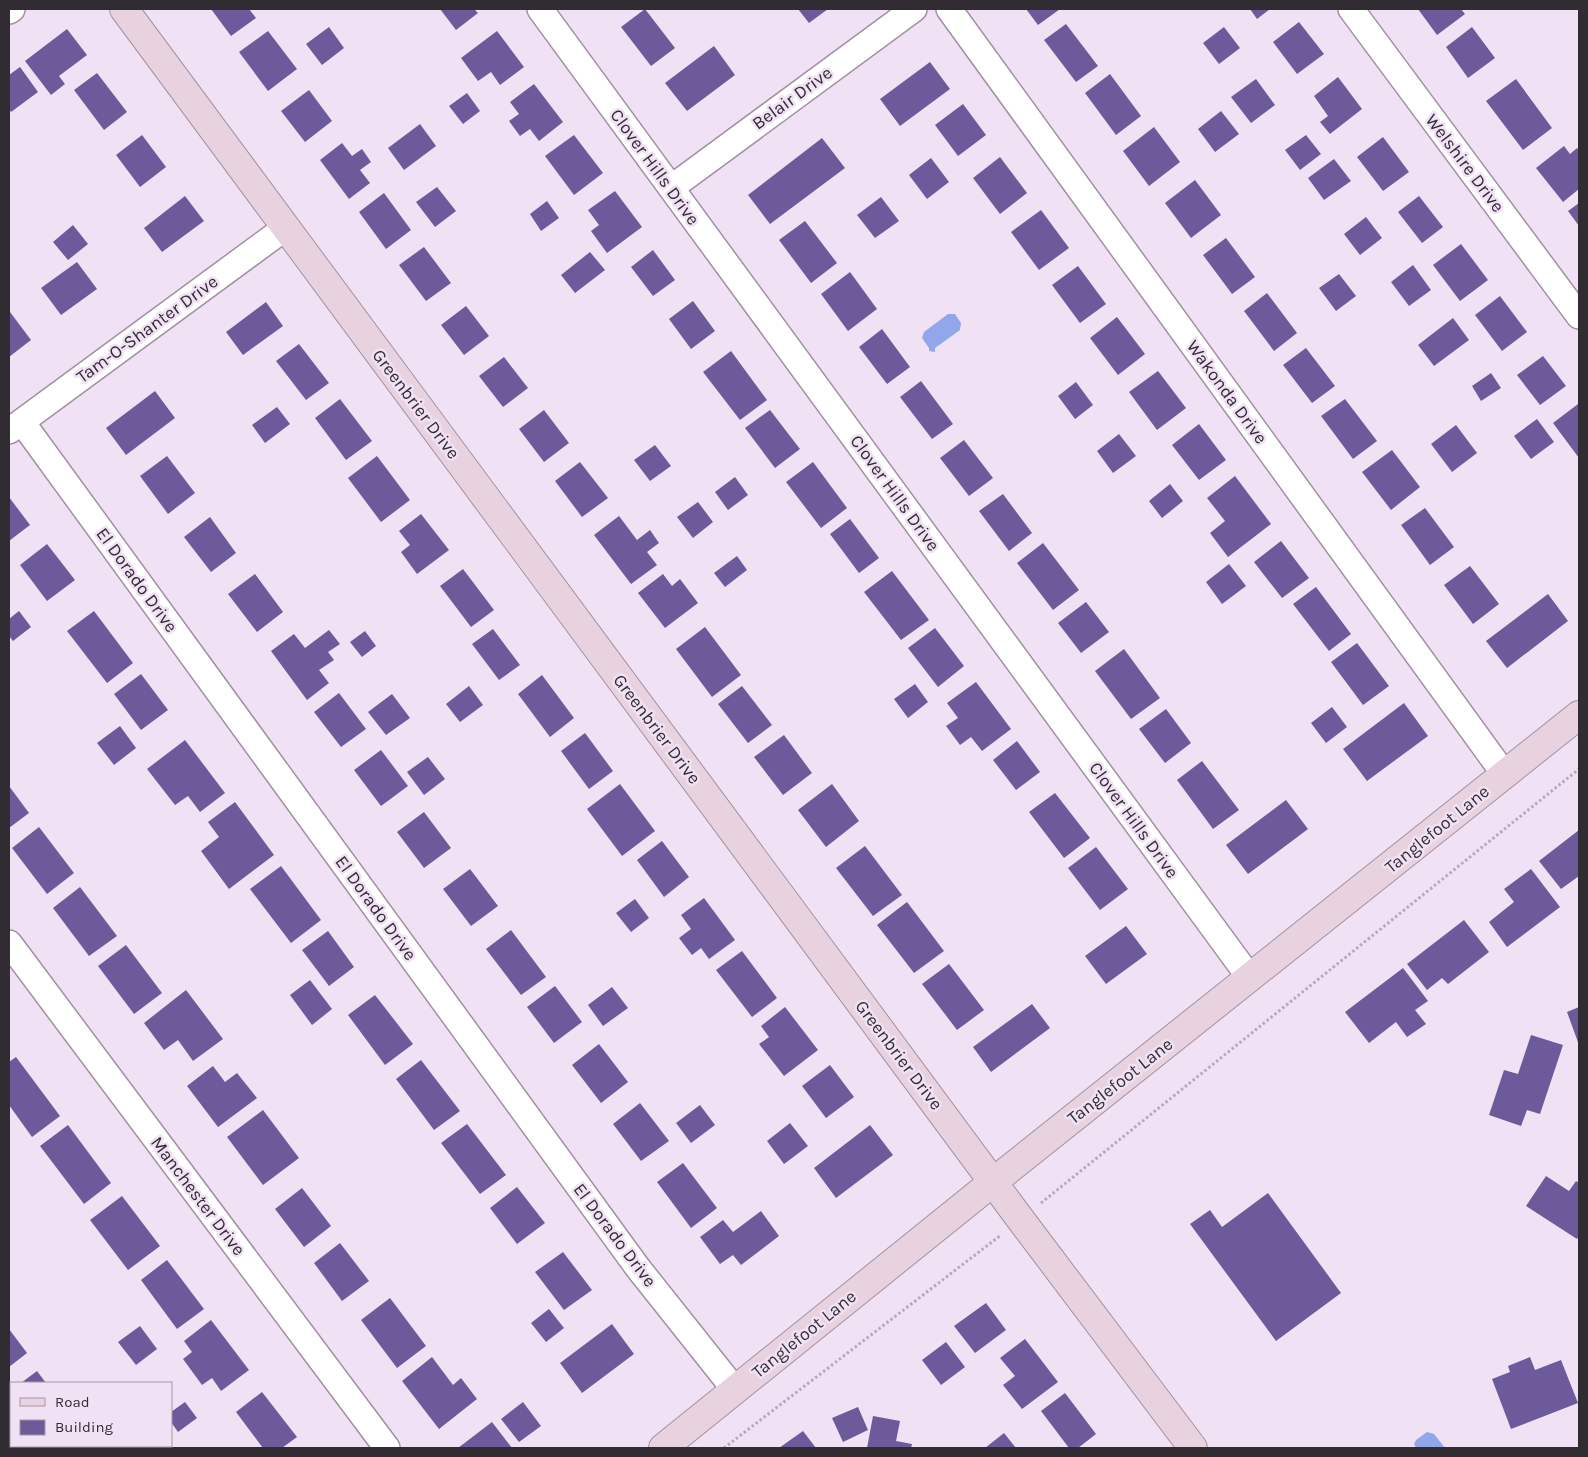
<svg xmlns="http://www.w3.org/2000/svg" width="1588" height="1457" viewBox="0 0 1588 1457" font-family="Karla,sans-serif">
  <style>
    .water { fill: #92a6ea }
    .building { fill: #6d5a9b }
    .lines { fill: none; stroke-linecap: round; stroke-linejoin: round }
    .street-casing { stroke: #a091a2; stroke-width: 28 }
    .secondary-casing { stroke: #a091a2; stroke-width: 30 }
    .path { stroke: #b6a9b9; stroke-width: 3; stroke-dasharray: 2.5 2.5; stroke-linecap: butt }
    .street { stroke: #fff; stroke-width: 25 }
    .secondary { stroke: #e9d2df; stroke-width: 28 }
    .labels { text-anchor: middle; dominant-baseline: central; stroke-width: 5; stroke-linejoin: round; paint-order: stroke }
    .street-label { font-size: 18px; fill: #312b32; stroke: #f1e1f4 }
  </style>
  <rect width="100%" height="100%" fill="#f1e1f4"/>
  <path class="water" d="M948,314H955L961,323L960,330L935,348V352L929,351V348L922,338L924,332Z
    M1427,1432L1434,1434L1445,1448H1416L1414,1444L1416,1440Z"/>
  <path class="building" d="M211,9H249L256,18L231,36Z
    M440,9H474L478,13L456,30Z
    M645,9L675,48L651,66L621,27Z
    M798,9H828L809,23Z
    M1026,9H1060L1038,25Z
    M1250,9H1270L1257,19Z
    M1418,9H1461L1465,14L1437,35Z
    M1299,22L1324,54L1297,74L1273,42Z
    M1066,24L1098,66L1076,82L1044,40Z
    M329,27L344,48L322,65L306,44Z
    M1224,27L1240,48L1219,64L1203,43Z
    M1472,27L1495,58L1468,78L1446,47Z
    M67,29L87,55L59,76L65,84L51,95L25,61Z
    M268,31L297,69L268,91L239,52Z
    M497,31L524,67L500,85L491,72L478,81L461,58Z
    M714,46L735,75L687,111L665,83Z
    M930,62L950,89L900,126L880,99Z
    M20,67L38,92L11,112L9,109V75Z
    M97,73L127,112L104,130L74,90Z
    M1110,74L1141,116L1116,135L1085,93Z
    M1338,77L1362,109L1330,134L1320,122L1328,116L1314,96Z
    M1256,79L1275,105L1251,123L1231,97Z
    M1516,79L1552,128L1523,150L1486,101Z
    M534,84L563,122L539,141L530,129L520,136L509,121L519,114L510,102Z
    M309,90L332,121L305,142L281,111Z
    M467,93L480,111L463,124L449,106Z
    M963,104L986,135L958,156L935,125Z
    M1221,111L1239,134L1215,152L1198,129Z
    M420,124L436,146L404,170L388,148Z
    M1154,127L1180,162L1149,186L1123,151Z
    M142,135L166,167L140,187L116,155Z
    M574,135L603,173L574,195L545,156Z
    M1306,135L1321,154L1300,170L1285,150Z
    M1383,137L1409,172L1383,191L1357,157Z
    M822,138L845,168L770,224L748,195Z
    M342,143L352,156L362,149L371,162L360,170L370,183L349,199L320,160Z
    M1564,146L1570,154L1577,148L1579,151V189L1563,202L1536,168Z
    M1000,157L1027,193L1000,214L973,178Z
    M931,158L949,182L927,199L909,175Z
    M1334,159L1351,181L1324,200L1308,178Z
    M1195,180L1221,215L1191,238L1165,203Z
    M437,187L456,211L435,227L416,202Z
    M615,191L642,227L607,253L591,231L599,225L588,210Z
    M384,193L411,230L386,249L359,212Z
    M185,196L204,221L162,252L144,228Z
    M1419,196L1443,227L1422,243L1398,212Z
    M881,197L899,221L875,238L857,215Z
    M547,201L559,218L541,231L530,214Z
    M1579,203V226L1568,211Z
    M1041,210L1069,248L1039,270L1011,232Z
    M1366,217L1382,238L1360,255L1344,234Z
    M805,221L837,263L811,283L779,240Z
    M73,225L88,244L68,260L53,242Z
    M1226,238L1255,277L1232,294L1203,255Z
    M1461,244L1488,280L1460,301L1433,265Z
    M424,247L451,283L426,301L399,265Z
    M653,250L675,280L653,296L631,267Z
    M590,252L605,270L575,293L561,275Z
    M77,262L97,289L61,315L41,288Z
    M1413,265L1431,290L1409,306L1391,282Z
    M1078,266L1106,304L1080,323L1052,285Z
    M850,272L877,309L848,331L821,294Z
    M1339,274L1356,296L1336,311L1319,288Z
    M1267,293L1297,333L1274,351L1244,311Z
    M1500,296L1527,332L1502,351L1475,315Z
    M693,301L715,331L691,349L669,319Z
    M266,302L283,326L243,355L226,332Z
    M466,306L489,336L464,355L441,325Z
    M10,312L31,340L9,357V313Z
    M1117,317L1145,354L1118,375L1090,338Z
    M1453,318L1469,340L1434,366L1418,345Z
    M882,329L910,367L887,384L859,347Z
    M299,344L329,383L306,400L276,361Z
    M1306,348L1335,386L1312,403L1283,365Z
    M731,351L767,400L740,420L703,372Z
    M1543,356L1566,386L1540,405L1517,375Z
    M504,357L528,388L503,407L479,376Z
    M1158,371L1186,408L1157,430L1129,392Z
    M1491,373L1501,388L1481,401L1472,386Z
    M921,381L953,424L932,439L900,397Z
    M1076,382L1093,405L1075,419L1058,396Z
    M155,391L175,418L126,455L106,428Z
    M340,399L372,441L346,460L315,418Z
    M1345,399L1377,441L1353,459L1321,416Z
    M1578,404L1579,406V458L1553,423Z
    M277,407L290,424L265,443L252,425Z
    M544,410L569,443L544,462L519,429Z
    M770,410L800,449L775,468L745,428Z
    M1537,419L1554,442L1531,459L1514,436Z
    M1199,424L1226,460L1199,480L1172,445Z
    M1456,425L1477,453L1452,472L1431,444Z
    M1119,434L1136,456L1113,473L1097,451Z
    M964,440L993,478L969,496L940,458Z
    M655,445L671,466L650,481L634,460Z
    M1392,450L1420,487L1391,510L1362,472Z
    M167,456L195,493L168,514L140,476Z
    M377,456L410,500L381,522L348,478Z
    M580,462L608,498L582,517L555,481Z
    M813,462L847,508L821,528L786,482Z
    M1235,476L1271,524L1228,557L1210,533L1225,521L1207,498Z
    M735,477L748,495L728,510L715,492Z
    M1170,484L1183,501L1162,518L1149,501Z
    M1003,494L1032,533L1009,551L979,511Z
    M9,497L30,525L9,541Z
    M698,502L713,522L693,538L677,517Z
    M1425,508L1454,547L1430,565L1401,525Z
    M421,514L449,550L417,574L401,552L410,545L399,531Z
    M619,516L637,540L650,530L659,543L647,552L657,565L631,584L594,535Z
    M210,517L236,553L211,572L184,537Z
    M850,519L879,558L859,573L830,534Z
    M1281,541L1309,578L1282,598L1254,562Z
    M1043,543L1079,590L1053,610L1017,563Z
    M47,544L75,580L47,601L20,565Z
    M737,556L747,570L725,587L714,573Z
    M1229,564L1246,586L1222,604L1206,582Z
    M1470,566L1499,604L1473,624L1444,585Z
    M463,569L494,610L471,627L440,586Z
    M892,571L929,620L901,640L864,592Z
    M255,574L283,612L257,632L228,594Z
    M663,574L672,586L680,579L698,603L665,628L638,593Z
    M1316,587L1351,634L1329,651L1293,604Z
    M1548,594L1568,621L1507,668L1486,641Z
    M1086,602L1109,632L1081,653L1058,623Z
    M19,611L31,627L13,641L9,636V619Z
    M94,611L133,663L107,683L67,631Z
    M705,627L741,675L712,697L676,649Z
    M935,628L964,666L938,687L908,648Z
    M493,629L520,665L499,680L472,644Z
    M329,630L340,644L328,652L334,660L319,670L329,683L307,700L271,651L294,634L305,648Z
    M365,631L376,646L362,657L350,642Z
    M1357,643L1389,686L1363,705L1331,662Z
    M1124,649L1160,698L1131,719L1095,671Z
    M141,674L168,710L141,730L114,694Z
    M542,675L574,718L550,737L518,694Z
    M976,682L1011,729L982,751L971,737L960,745L946,726L958,718L947,703Z
    M915,684L928,702L908,718L894,699Z
    M469,686L483,705L460,722L446,704Z
    M742,686L772,725L748,743L718,704Z
    M339,693L366,729L341,747L314,712Z
    M392,694L410,718L386,735L368,712Z
    M1404,703L1428,736L1367,781L1343,749Z
    M1332,707L1347,727L1326,743L1311,723Z
    M1166,709L1191,743L1165,763L1139,729Z
    M120,726L136,748L114,765L97,743Z
    M585,733L613,771L589,789L561,751Z
    M784,735L812,773L783,795L754,757Z
    M185,740L225,793L200,812L188,796L175,805L147,769Z
    M1017,741L1040,772L1016,790L993,760Z
    M381,750L408,786L381,806L354,770Z
    M428,757L445,779L424,795L407,772Z
    M1202,761L1239,810L1213,829L1177,780Z
    M620,784L655,831L622,856L587,809Z
    M832,784L859,821L826,847L798,810Z
    M9,786L29,813L9,828Z
    M1055,793L1090,838L1064,858L1029,812Z
    M1286,800L1308,829L1248,874L1226,845Z
    M235,802L274,855L229,889L201,851L219,837L208,822Z
    M424,812L451,848L424,868L397,832Z
    M39,827L74,873L47,894L12,848Z
    M1579,830V876L1561,889L1539,861Z
    M662,841L689,877L664,897L637,860Z
    M865,846L902,895L873,916L836,868Z
    M1096,847L1128,889L1100,910L1068,868Z
    M281,866L321,920L291,943L250,889Z
    M470,869L498,906L471,926L443,889Z
    M1531,869L1560,907L1507,947L1489,922L1514,902L1504,889Z
    M80,887L117,936L89,956L53,908Z
    M704,898L735,940L709,959L701,948L692,955L679,938L691,929L681,915Z
    M635,899L649,918L631,932L616,913Z
    M907,902L944,951L914,973L877,925Z
    M1464,920L1489,952L1448,984L1442,978L1427,990L1407,964Z
    M1126,926L1147,954L1106,984L1085,956Z
    M511,930L546,977L521,995L486,949Z
    M328,931L354,967L329,986L302,950Z
    M126,945L162,993L134,1014L98,966Z
    M742,951L777,998L752,1017L716,970Z
    M949,964L984,1010L957,1030L922,984Z
    M1403,968L1428,1001L1415,1010L1426,1024L1407,1037L1396,1022L1369,1043L1345,1012Z
    M310,980L332,1009L312,1025L290,995Z
    M555,986L582,1022L554,1043L527,1007Z
    M612,987L628,1008L603,1026L588,1005Z
    M186,990L223,1039L193,1061L178,1040L164,1050L144,1023Z
    M375,995L413,1044L385,1065L348,1015Z
    M1032,1004L1050,1028L991,1072L973,1047Z
    M785,1007L818,1050L784,1076L759,1044L769,1037L761,1026Z
    M1579,1007V1045L1567,1012Z
    M1531,1035L1563,1045L1540,1114L1527,1110L1521,1126L1489,1115L1504,1070L1518,1074Z
    M599,1044L628,1082L601,1103L572,1065Z
    M16,1057L60,1116L32,1137L9,1105V1062Z
    M421,1060L460,1111L434,1130L396,1079Z
    M830,1065L854,1097L826,1118L802,1086Z
    M213,1066L225,1082L237,1073L257,1098L218,1127L187,1086Z
    M640,1103L669,1141L641,1161L613,1124Z
    M700,1105L715,1125L691,1143L676,1123Z
    M263,1110L299,1158L263,1185L227,1137Z
    M790,1123L808,1146L784,1164L767,1141Z
    M467,1124L506,1175L480,1194L441,1143Z
    M68,1125L111,1183L84,1204L40,1146Z
    M870,1125L893,1155L836,1198L814,1168Z
    M683,1163L717,1208L691,1228L657,1182Z
    M1546,1176L1569,1191L1576,1181L1579,1183V1236L1577,1239L1526,1206Z
    M517,1187L545,1223L517,1244L490,1208Z
    M302,1188L331,1226L304,1247L275,1209Z
    M1268,1193L1341,1293L1276,1341L1190,1224L1210,1210L1222,1227Z
    M122,1196L160,1246L128,1270L90,1220Z
    M761,1211L779,1236L741,1265L733,1255L720,1264L700,1237L723,1220L733,1232Z
    M340,1243L369,1281L342,1301L314,1263Z
    M563,1252L592,1290L564,1310L535,1272Z
    M167,1260L204,1309L177,1329L141,1280Z
    M390,1298L426,1346L397,1368L361,1320Z
    M986,1303L1006,1330L975,1353L954,1326Z
    M549,1309L564,1328L546,1342L531,1323Z
    M211,1320L249,1370L221,1391L212,1378L202,1385L183,1359L192,1352L184,1341Z
    M612,1324L634,1354L582,1393L560,1363Z
    M140,1326L157,1349L136,1365L118,1342Z
    M9,1329L27,1353L9,1367Z
    M1025,1339L1058,1382L1022,1409L1003,1385L1015,1376L1000,1358Z
    M946,1342L965,1367L941,1385L922,1360Z
    M432,1357L453,1385L461,1378L477,1399L439,1429L402,1381Z
    M1530,1357L1535,1370L1561,1360L1578,1403L1511,1429L1492,1379L1510,1372L1508,1366Z
    M37,1371L46,1383H21Z
    M262,1392L297,1437L282,1448H263L236,1412Z
    M1065,1393L1096,1434L1078,1448H1069L1041,1411Z
    M185,1402L197,1418L178,1432L171,1422V1412Z
    M523,1402L541,1426L519,1442L501,1419Z
    M858,1407L868,1430L843,1442L832,1418Z
    M873,1416L900,1421L896,1441L912,1444L911,1448H867Z
    M492,1422L512,1448H458Z
    M803,1431L816,1448H779Z
    M1004,1433L1016,1448H985Z
    M61,1446H126L128,1448H58Z"/>
  <g class="lines">
    <defs>
      <path id="street" d="M540,9L1250,978
        M949,9L1505,775
        M1351,9L1579,316
        M9,11L12,9
        M671,188L914,9
        M22,422L638,1268L735,1390
        M9,431L285,228
        M9,943L387,1448"/>
      <path id="secondary" d="M124,9L1021,1220L1193,1448
        M663,1448L993,1182L1579,715"/>
    </defs>
    <use href="#street" class="street-casing"/>
    <use href="#secondary" class="secondary-casing"/>
    <path class="path" d="M1041,1203L1579,769
      M724,1448L1001,1235"/>
    <use href="#street" class="street"/>
    <use href="#secondary" class="secondary"/>
  </g>
  <g class="labels">
    <g class="street-label">
      <text transform="translate(792 98) rotate(-36)">Belair Drive</text>
      <text transform="translate(1465 163) rotate(53)">Welshire Drive</text>
      <text transform="translate(655 167) rotate(54)">Clover Hills Drive</text>
      <text transform="translate(147 329) rotate(-36)">Tam-O-Shanter Drive</text>
      <text transform="translate(1227 392) rotate(54)">Wakonda Drive</text>
      <text transform="translate(416 404) rotate(53)">Greenbrier Drive</text>
      <text transform="translate(895 493) rotate(54)">Clover Hills Drive</text>
      <text transform="translate(137 580) rotate(54)">El Dorado Drive</text>
      <text transform="translate(657 729) rotate(53)">Greenbrier Drive</text>
      <text transform="translate(1134 820) rotate(54)">Clover Hills Drive</text>
      <text transform="translate(1437 829) rotate(-39)">Tanglefoot Lane</text>
      <text transform="translate(376 908) rotate(54)">El Dorado Drive</text>
      <text transform="translate(899 1055) rotate(53)">Greenbrier Drive</text>
      <text transform="translate(1120 1081) rotate(-38)">Tanglefoot Lane</text>
      <text transform="translate(198 1196) rotate(53)">Manchester Drive</text>
      <text transform="translate(615 1235) rotate(53)">El Dorado Drive</text>
      <text transform="translate(804 1334) rotate(-39)">Tanglefoot Lane</text>
    </g>
  </g>
  <rect width="1588" height="1457" fill="none" stroke="#312b32" stroke-width="20"/>
  <rect x="10" y="1382" width="162" height="65" fill="#f1e1f4" stroke="#a498a6"/>
  <rect x="20" y="1398" width="25" height="8" fill="#e9d2df" stroke="#a498a6"/>
  <text x="55" y="1407" font-size="15" fill="#312b32">Road</text>
  <rect x="20" y="1420" width="25" height="15" fill="#6d5a9b" stroke="#a498a6"/>
  <text x="55" y="1432" font-size="15" fill="#312b32">Building</text>
</svg>
